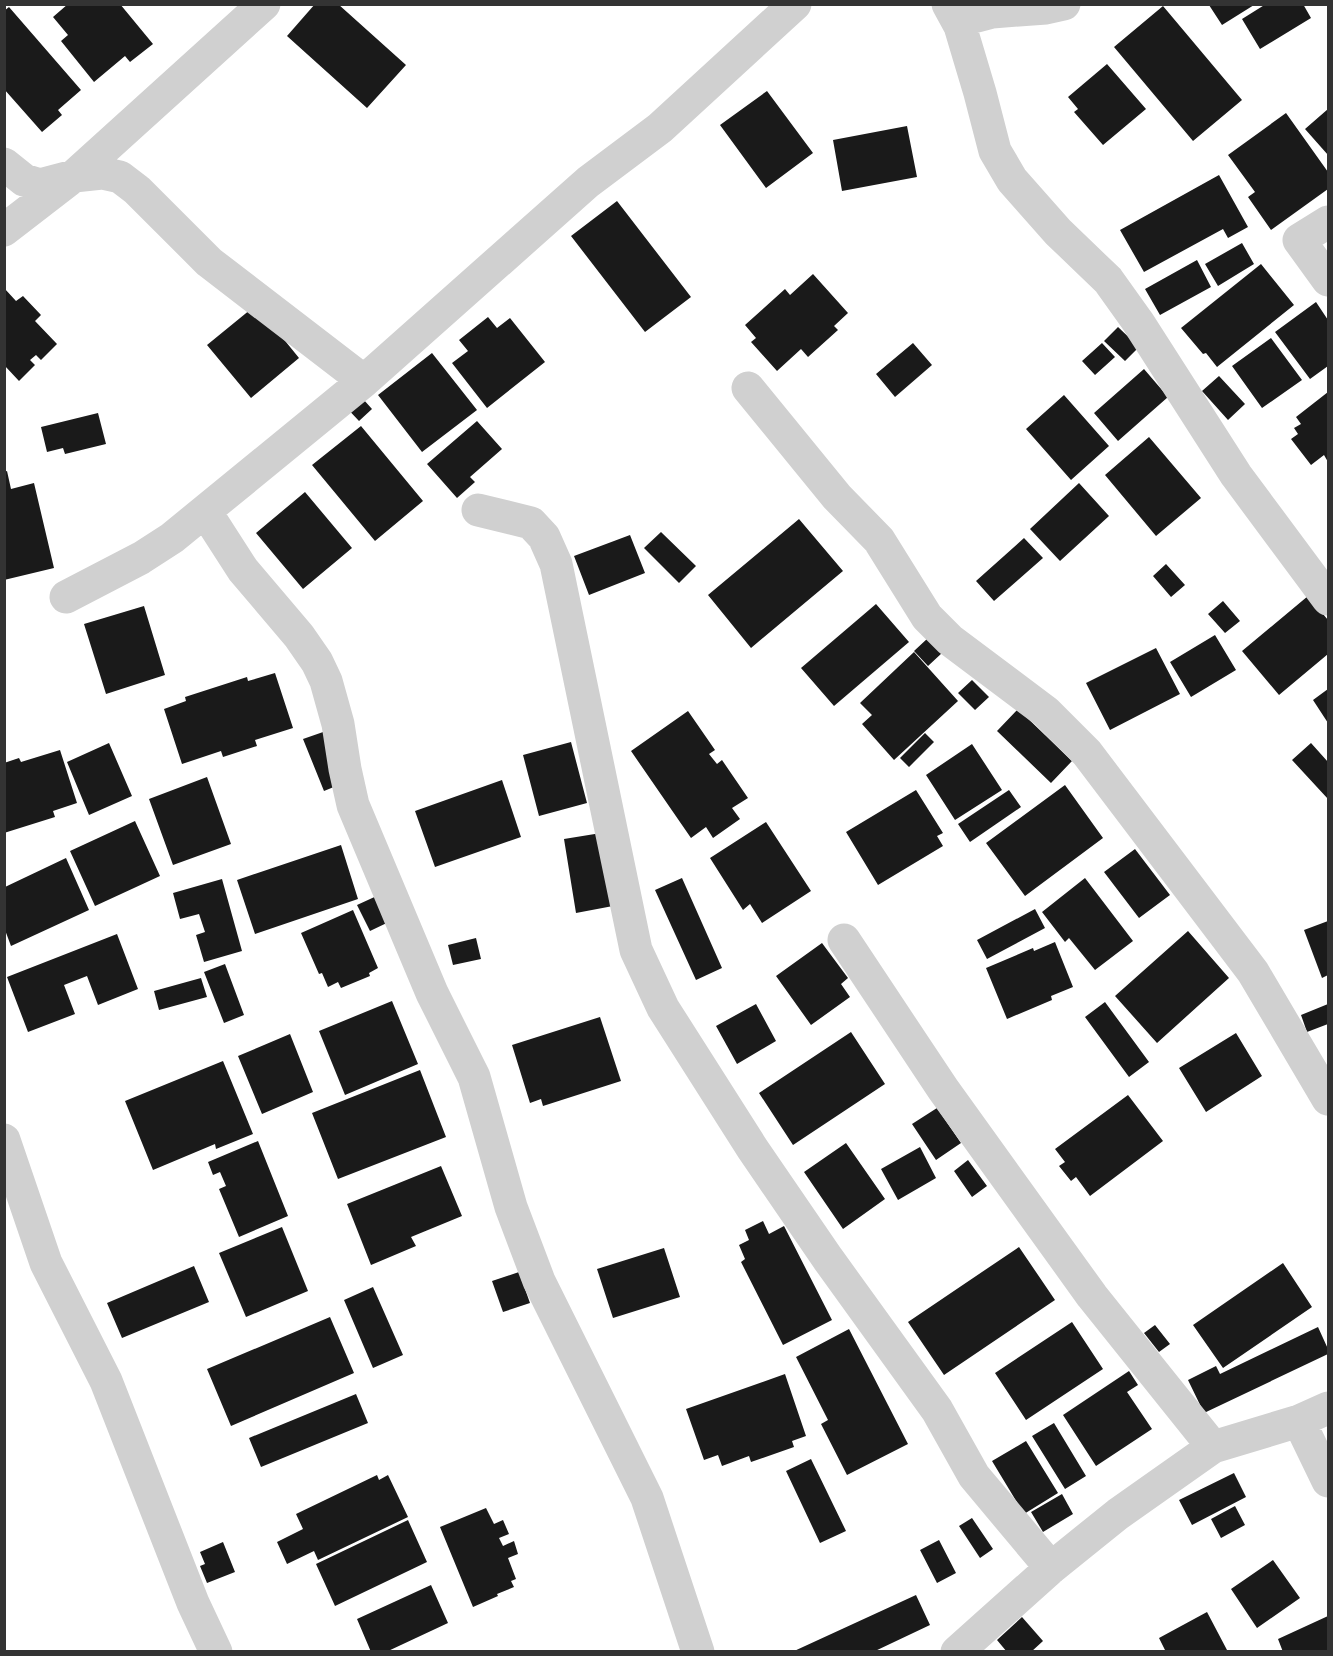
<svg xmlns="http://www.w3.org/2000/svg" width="1333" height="1656" viewBox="0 0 1333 1656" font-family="'Work Sans',sans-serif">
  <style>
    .building { fill: #1a1a1a }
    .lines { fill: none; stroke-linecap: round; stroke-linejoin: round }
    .minor { stroke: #d0d0d0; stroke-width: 33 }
  </style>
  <rect width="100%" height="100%" fill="#fff"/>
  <path class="building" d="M68,4H120L153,44L130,62L125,56L94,82L61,41L68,35L53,17Z
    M315,4H338L406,65L367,108L287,36Z
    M1266,4H1303L1311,18L1260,49L1242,19Z
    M1209,5H1254L1222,25Z
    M1163,6L1242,100L1193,141L1114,47Z
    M9,7L81,90L58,110L62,115L42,132L4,89V11Z
    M1107,64L1146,109L1103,145L1074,112L1078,109L1068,97Z
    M767,91L813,153L766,188L720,125Z
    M1328,109V155L1305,129Z
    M1286,113L1328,172V189L1271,230L1248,197L1255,192L1228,155Z
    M907,126L917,177L842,191L833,140Z
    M1219,175L1248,227L1228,238L1223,229L1144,272L1120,230Z
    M617,201L691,297L645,332L571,236Z
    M1242,243L1254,264L1218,286L1205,264Z
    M1197,260L1211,287L1160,315L1145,289Z
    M1261,264L1294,305L1217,367L1206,353L1203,354L1181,328Z
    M813,274L848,313L834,326L838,330L808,357L801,349L777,371L751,342L756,338L745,325L785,289L790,295Z
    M5,289L16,301L23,296L41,315L35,321L57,344L41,360L36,355L30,360L35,365L19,381L5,366Z
    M1316,302L1328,320V366L1310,379L1275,332Z
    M256,305L299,358L251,398L207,345Z
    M488,317L497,328L510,318L545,362L487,408L452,363L468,351L459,340Z
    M1118,327L1139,347L1125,361L1104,341Z
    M1271,338L1302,380L1262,408L1232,366Z
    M913,343L932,365L895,397L876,374Z
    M1102,343L1115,357L1095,375L1082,361Z
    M432,353L477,410L422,452L378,395Z
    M1144,369L1168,397L1118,441L1094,413Z
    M1219,376L1245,404L1228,420L1202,391Z
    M355,390L372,409L359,421L342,403Z
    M1328,392V462L1324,455L1311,465L1291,439L1298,434L1294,428L1301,424L1296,417Z
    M1064,395L1109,446L1071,480L1026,429Z
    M98,413L106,444L65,454L63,448L47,452L41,427Z
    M477,421L502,449L470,477L475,482L457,498L427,464Z
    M361,426L423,501L375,541L312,465Z
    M1149,437L1201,498L1156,536L1105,475Z
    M7,471L11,489L34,483L54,568L4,580V472Z
    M1079,483L1109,516L1060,561L1030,529Z
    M305,492L352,548L303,589L256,533Z
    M799,519L843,571L751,648L708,595Z
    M661,532L696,566L679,583L644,548Z
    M630,535L645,573L589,595L574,556Z
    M1024,538L1043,558L994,601L976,581Z
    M1166,564L1185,585L1171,597L1153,576Z
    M1308,596L1328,620V654L1279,695L1242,651Z
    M1223,601L1240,621L1225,633L1208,614Z
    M876,604L909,642L834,706L801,668Z
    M144,606L165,675L106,694L84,624Z
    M1215,635L1236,670L1191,697L1170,662Z
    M928,638L942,653L928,666L914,651Z
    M1156,648L1180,694L1110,730L1086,683Z
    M914,652L958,701L894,760L862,724L872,715L860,703Z
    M275,673L293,728L255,740L257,746L223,757L221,751L182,764L164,709L186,701L185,697L247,677L248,681Z
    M972,680L989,697L975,710L958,693Z
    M1328,689V723L1313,700Z
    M1018,709L1072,761L1051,783L997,731Z
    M688,711L715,750L709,754L717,764L722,760L748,798L732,808L740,819L713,838L706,827L691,838L631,751Z
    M326,731L346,782L324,791L303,739Z
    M925,733L934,742L909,767L900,758Z
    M571,742L587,803L539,816L523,755Z
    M109,743L132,796L89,815L67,762Z
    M1311,743L1328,762V799L1292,760Z
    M972,744L1002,790L955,820L926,775Z
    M60,750L77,803L53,811L55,817L4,833V763L19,758L21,762Z
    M207,777L231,844L173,865L149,799Z
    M502,780L521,837L435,867L415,811Z
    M1065,785L1103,838L1025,896L986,843Z
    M916,790L943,833L937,836L943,846L878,885L846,832Z
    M1009,790L1021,807L970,842L958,824Z
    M135,821L160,876L95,906L70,851Z
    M766,822L811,891L762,923L750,904L743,910L710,858Z
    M601,833L613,906L576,913L564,839Z
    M341,845L358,899L255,934L237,880Z
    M1135,849L1170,895L1139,918L1104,872Z
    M66,858L89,910L11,946L5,930V887Z
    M682,878L722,968L696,980L655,890Z
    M1085,878L1133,941L1095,970L1069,938L1065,942L1042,912Z
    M222,879L242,951L204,962L196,935L205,932L199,914L180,919L173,893Z
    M381,894L393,920L370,931L357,905Z
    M1035,909L1045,928L987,959L977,940Z
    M353,910L378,968L369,973L370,976L341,988L338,982L328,987L322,973L319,974L301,933Z
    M1328,921V975L1322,978L1304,930Z
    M1188,931L1229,978L1157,1043L1115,996Z
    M117,934L138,989L98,1005L87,976L64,985L75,1014L28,1032L7,977Z
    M476,938L481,959L453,965L448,945Z
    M1055,942L1073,987L1051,996L1052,1000L1007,1019L986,968L1033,948L1034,951Z
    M822,943L848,978L841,984L850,997L811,1025L776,976Z
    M225,964L244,1015L224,1023L204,972Z
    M201,978L207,997L159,1010L154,991Z
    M392,1001L418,1064L345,1095L319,1031Z
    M1105,1002L1149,1062L1129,1077L1085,1017Z
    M756,1004L776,1041L737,1064L716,1026Z
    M1328,1004V1024L1307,1032L1301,1015Z
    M600,1017L621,1081L543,1106L541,1099L530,1103L512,1045Z
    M851,1032L885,1084L793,1145L759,1093Z
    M1236,1033L1262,1076L1206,1112L1179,1068Z
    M290,1034L313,1092L262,1114L238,1056Z
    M223,1061L253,1134L216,1149L215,1144L153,1170L125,1101Z
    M420,1070L446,1137L338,1179L312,1113Z
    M1128,1095L1163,1141L1090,1196L1076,1177L1071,1181L1059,1166L1065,1162L1055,1149Z
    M937,1108L961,1143L936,1160L912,1124Z
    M258,1141L288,1216L239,1237L219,1189L226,1186L220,1172L213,1175L208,1162Z
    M846,1143L885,1199L843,1229L804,1172Z
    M920,1147L936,1178L898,1200L881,1169Z
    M968,1160L987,1186L972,1197L954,1171Z
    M441,1166L462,1216L411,1237L416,1246L371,1265L347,1204Z
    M763,1221L769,1234L784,1226L832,1320L783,1345L741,1262L745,1259L739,1245L749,1240L745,1230Z
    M282,1227L308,1291L246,1317L219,1253Z
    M1019,1247L1055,1300L944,1375L908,1322Z
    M664,1248L680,1297L613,1318L597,1269Z
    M1283,1263L1312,1307L1223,1368L1193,1325Z
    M194,1266L209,1302L122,1338L107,1303Z
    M519,1272L530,1303L503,1312L492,1281Z
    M373,1287L403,1355L373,1368L344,1300Z
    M330,1317L354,1373L231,1426L207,1369Z
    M1072,1322L1103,1369L1026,1420L995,1373Z
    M1155,1325L1170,1344L1159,1352L1144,1333Z
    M1318,1327L1328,1349V1354L1204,1413L1188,1380L1216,1366L1220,1374Z
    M849,1329L908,1444L847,1475L821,1424L828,1420L796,1357Z
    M1129,1371L1138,1385L1127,1392L1152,1429L1096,1466L1063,1415Z
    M785,1374L806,1436L792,1441L794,1447L751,1462L749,1456L722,1466L718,1455L704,1460L686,1409Z
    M356,1394L368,1423L261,1467L249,1438Z
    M1054,1423L1086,1476L1065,1489L1032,1436Z
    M1026,1441L1058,1493L1024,1514L992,1461Z
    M811,1459L846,1531L820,1543L786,1471Z
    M1234,1473L1246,1497L1192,1525L1179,1500Z
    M377,1475L379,1480L388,1475L408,1517L318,1560L314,1551L287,1564L277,1542L303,1529L296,1514Z
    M1062,1494L1073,1514L1043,1532L1031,1512Z
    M1235,1506L1245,1525L1221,1538L1211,1519Z
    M486,1508L494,1524L503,1520L509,1534L499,1538L503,1546L514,1541L518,1554L508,1558L516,1579L511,1581L514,1587L497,1594L498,1596L473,1607L440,1527Z
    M972,1518L993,1549L980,1558L959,1526Z
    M408,1520L427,1562L335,1606L316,1564Z
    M939,1540L956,1573L937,1583L920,1550Z
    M223,1542L235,1572L207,1583L200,1566L205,1564L200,1552Z
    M1273,1560L1300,1598L1257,1628L1231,1589Z
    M431,1585L448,1623L386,1652H371L357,1619Z
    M916,1595L930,1625L873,1652H792Z
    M1207,1612L1227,1650L1224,1652H1166L1159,1638Z
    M1328,1616V1652H1283L1278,1639Z
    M1022,1617L1043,1641L1031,1652H1007L997,1640Z"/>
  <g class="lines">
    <path class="minor" d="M948,4L960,26L980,93L995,151L1012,180L1058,232L1108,280L1138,322L1236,475L1328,599
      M960,26L973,17L992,12L1046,8L1064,4
      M4,164L24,180L40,185L74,176L102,173L120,177L137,190L209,262L364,381
      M1328,222L1299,240L1328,280
      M4,230L74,176L264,4
      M748,388L837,497L879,540L927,617L950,640L1046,712L1087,753L1253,972L1328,1099
      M478,510L531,523L544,537L556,564L636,950L663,1008L752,1148L828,1259L937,1410L974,1476L1051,1568
      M205,511L243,570L299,636L317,662L326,681L338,724L345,769L353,805L432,993L474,1077L511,1207L539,1281L647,1498L698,1652
      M66,597L141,558L172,538L364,381L588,182L660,128L795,4
      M844,940L943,1089L1092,1296L1213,1447
      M4,1140L46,1263L106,1381L193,1603L216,1652
      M1299,1421L1328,1481
      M957,1652L1051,1568L1118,1514L1213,1447L1299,1421L1328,1408"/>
  </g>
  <rect width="1333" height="1656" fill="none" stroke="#333333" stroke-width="12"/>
</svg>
